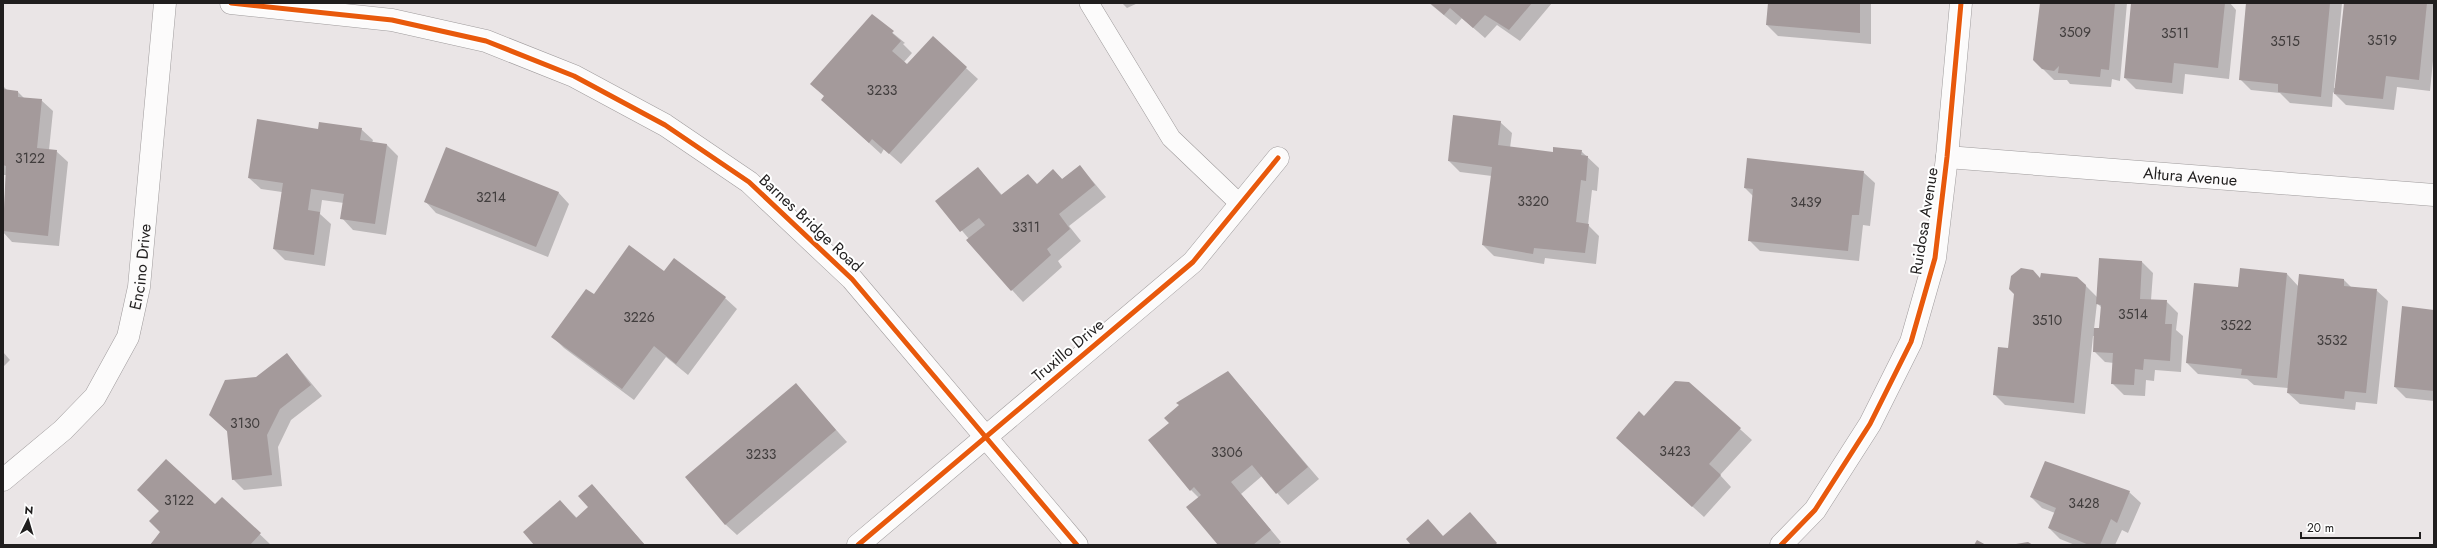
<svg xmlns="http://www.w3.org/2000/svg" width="2437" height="548" viewBox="0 0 2437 548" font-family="Jost,sans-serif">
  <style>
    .shadow { fill: #0003; fill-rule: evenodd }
    .building { fill: #a49a9b }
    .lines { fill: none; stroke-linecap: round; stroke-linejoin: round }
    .service-casing { stroke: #9f9b9c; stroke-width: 20 }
    .minor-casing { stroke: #9f9b9c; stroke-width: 23 }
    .tertiary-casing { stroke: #9f9b9c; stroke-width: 23 }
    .service { stroke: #fcfbfb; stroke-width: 19 }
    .minor { stroke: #fcfbfb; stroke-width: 22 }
    .tertiary { stroke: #fcfbfb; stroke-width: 22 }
    .cycleway-casing { stroke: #fff; stroke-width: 8 }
    .cycleway { stroke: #e8590c; stroke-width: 5 }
    .labels { text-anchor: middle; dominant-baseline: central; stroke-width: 4; stroke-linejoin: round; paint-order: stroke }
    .number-label { font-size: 14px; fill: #413d3d }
    .street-label { font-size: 16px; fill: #201e1e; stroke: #fff }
  </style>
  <rect width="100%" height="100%" fill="#eae5e6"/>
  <path class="shadow" d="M1122,3H1138L1127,8Z
    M1429,3H1552L1520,41L1497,25L1485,38L1462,18L1456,25Z
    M1769,3H1884L1871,4V44L1778,36L1767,25Z
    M2041,3H2127L2120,81L2112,79L2111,87L2070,84L2067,80H2054L2034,60Z
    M2132,3H2230L2236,10L2229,79L2185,74L2183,94L2136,89L2125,78Z
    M2247,3H2342L2334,88H2336L2345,3H2434V51L2430,91L2397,87L2394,110L2346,105L2333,92L2332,107L2290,103L2280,93L2251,90L2240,79Z
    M872,16L905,43L903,44L912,53L904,62L908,66L933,38L978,79L901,164L884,149L881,154L834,111Z
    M3,86L8,91L18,92L24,98L41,100L53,111L49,150L56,151L68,162L59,246L12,242L3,232L6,175H3Z
    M1500,122L1512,133L1510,148L1554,153L1581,151L1599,168L1597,191L1592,190L1588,225L1599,236L1596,264L1545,258L1544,264L1494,256L1483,245L1492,176L1460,172L1449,161Z
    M361,129L373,140L372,143L387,145L398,156L386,235L353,230L342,218L344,203L322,200L320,214L331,224L325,266L285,260L274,249L282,192L261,189L249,178L318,130Z
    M1080,166L1106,197L1069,226L1081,241L1058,261L1062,267L1023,302L967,241L969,239L937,201L978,168L1002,195L1037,185L1053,170L1063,180Z
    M1863,172L1875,183L1870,226L1863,225L1859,261L1760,251L1749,240L1753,196L1745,188Z
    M558,192L569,204L548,257L436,213L425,201Z
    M2142,262L2153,273L2151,300L2166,301L2178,313L2176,330L2183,336L2181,372L2155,370L2154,381L2146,380L2145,396L2124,395L2112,383L2114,363L2105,362L2094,351L2095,336H2093L2085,414L2005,405L1994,394L2009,349L2041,279L2086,286L2098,298ZM2097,303L2102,308L2100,329H2094Z
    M664,272L725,298L737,309L688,375L666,357L634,400L564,348L552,336L594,295Z
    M2287,274L2299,287L2344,280L2352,288L2376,290L2388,301L2377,404L2356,402L2355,410L2300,404L2288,393L2289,388L2254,385L2247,379L2198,374L2187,363L2239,289Z
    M2434,311V401L2406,398L2395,387Z
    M3,352L10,360L3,367Z
    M287,354L322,396L291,420L278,447L282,486L244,490L233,479L228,432L210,415Z
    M1228,372L1319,479L1288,505L1262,476L1241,494L1281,542L1278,545H1219L1199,498L1191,490L1170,423Z
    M1689,383L1752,440L1720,475L1731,487L1704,517L1617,438Z
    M796,385L847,442L737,535L725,524Z
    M592,485L645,545H535L560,501L577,518L590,507Z
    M2129,492L2141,503L2128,533L2122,530L2115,545H2075L2060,539L2049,528L2055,513L2042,508L2031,497Z
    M222,498L271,545L151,544L161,532L215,505Z"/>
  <path class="building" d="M1430,3H1532L1509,30L1485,15L1473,28L1450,8L1444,15Z
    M1768,3H1860V33L1766,25Z
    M2040,3H2115L2109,70L2101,69L2100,77L2058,73L2059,66L2054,71L2042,69L2033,60Z
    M2131,3H2225L2218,68L2174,63L2172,83L2124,78Z
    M2246,3H2330L2321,97L2278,92V84L2239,80Z
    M2344,3H2427L2419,80L2386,76L2383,99L2334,94Z
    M872,14L894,31L892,33L901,41L892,51L907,64L933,36L967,67L889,154L872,139L869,143L821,100L824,96L810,84Z
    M3,89L18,91V97L42,99L37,148L57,150L48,236L3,231L6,166L3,165Z
    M1453,115L1501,121L1498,145L1553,152V147L1582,150L1581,155L1588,156L1586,181L1581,180L1576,222L1589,224L1585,253L1534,248L1533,254L1482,245L1492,167L1448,161Z
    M257,119L318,129L319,122L362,128L360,140L387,144L375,224L340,219L344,194L311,189L308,210L320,212L314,255L273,249L283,183L248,178Z
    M446,147L559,192L536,247L424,202Z
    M1747,158L1864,171L1859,215H1852L1848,251L1748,241L1753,189L1744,188Z
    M1080,165L1095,185L1059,214L1070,229L1047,249L1051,255L1011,291L966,240L985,225L979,218L960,232L935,201L978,167L1001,195L1028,174L1037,184L1053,169L1062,179Z
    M629,245L664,271L674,258L726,297L676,364L654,346L622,389L551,337L586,289L594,294Z
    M2099,258L2142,261L2140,299L2167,300L2165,324H2172L2170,361L2144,359L2143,370L2135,369L2134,385L2111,384L2113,353L2093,352L2094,328H2099L2101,305L2096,304Z
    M2021,268L2033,270L2040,278L2041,273L2077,277L2086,285L2074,403L1993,395L1998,347L2008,348L2014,294L2009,289L2011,276Z
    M2240,268L2287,273L2277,378L2241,375L2242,369L2186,363L2194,283L2238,287Z
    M2299,274L2344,279V286L2377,289L2366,393L2345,391L2344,399L2287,393Z
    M2402,306L2434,310V391L2394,387Z
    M287,353L311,385L280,409L267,435L272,475L232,480L227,431L209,415L225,380L256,377Z
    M1228,371L1308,467L1276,494L1252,465L1231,482L1271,530L1253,545H1218L1186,507L1201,495L1194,487L1190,491L1148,440L1169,423L1164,418L1179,405L1176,403Z
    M1675,381L1689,382L1741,428L1709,464L1721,475L1692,507L1616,438L1639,411L1644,416Z
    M796,383L836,430L725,525L685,477Z
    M166,459L215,504L222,497L261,533L250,545H150L160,532L149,521L159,511L137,490Z
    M2045,461L2130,491L2117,523L2111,519L2100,545H2089L2048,528L2056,508L2030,497Z
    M592,484L645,545H534L523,532L560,500L576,518L588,507L578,496Z
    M1470,512L1497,543L1495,545H1411L1406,539L1428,519L1443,536Z
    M1977,540L1986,545H1974Z
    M2028,542L2033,545H2015L2016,544Z"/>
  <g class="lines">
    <defs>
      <path id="service" d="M1089,3L1171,138L1240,204"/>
      <g id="minor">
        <path id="s1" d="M1947,157L2434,195"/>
        <path id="s2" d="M3,480L63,430L95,397L128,337L139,287L165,3"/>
        <path d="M858,545L1193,262L1278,158"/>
        <path d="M1781,545L1815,510L1870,424L1911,342L1935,258L1947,157L1961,3"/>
      </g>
      <path id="tertiary" d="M231,3L392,20L486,41L574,76L665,125L749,182L852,279L1077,545"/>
    </defs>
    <use href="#service" class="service-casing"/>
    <use href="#minor" class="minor-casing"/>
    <use href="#tertiary" class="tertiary-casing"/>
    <use href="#service" class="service"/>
    <use href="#minor" class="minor"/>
    <use href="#tertiary" class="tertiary"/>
    <defs>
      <path id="cycleway" d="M231,3L392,20L486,41L574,76L665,125L749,182L852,279L1077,545
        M858,545L1193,262L1278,158
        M1781,545L1815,510L1870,424L1911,342L1935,258L1947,157L1961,3"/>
    </defs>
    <use href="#cycleway" class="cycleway-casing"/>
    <use href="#cycleway" class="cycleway"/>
  </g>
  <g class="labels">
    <g class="number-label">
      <text x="2075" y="32">3509</text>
      <text x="2175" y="33">3511</text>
      <text x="2382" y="40">3519</text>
      <text x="2285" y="41">3515</text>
      <text x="882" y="90">3233</text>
      <text x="30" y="158">3122</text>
      <text x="491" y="197">3214</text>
      <text x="1533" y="201">3320</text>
      <text x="1806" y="202">3439</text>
      <text x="1026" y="227">3311</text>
      <text x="2133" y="314">3514</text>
      <text x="639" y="317">3226</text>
      <text x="2047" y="320">3510</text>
      <text x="2236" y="325">3522</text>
      <text x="2332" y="340">3532</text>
      <text x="245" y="423">3130</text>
      <text x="1675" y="451">3423</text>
      <text x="1227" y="452">3306</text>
      <text x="761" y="454">3233</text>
      <text x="179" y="500">3122</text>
      <text x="2084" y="503">3428</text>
    </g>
    <g class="street-label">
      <text stroke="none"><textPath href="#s1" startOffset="244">Altura Avenue</textPath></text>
      <text transform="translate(1924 221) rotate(-81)">Ruidosa Avenue</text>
      <text transform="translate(811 223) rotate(43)">Barnes Bridge Road</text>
      <text stroke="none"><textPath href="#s2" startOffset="264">Encino Drive</textPath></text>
      <text transform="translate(1068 350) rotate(-40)">Truxillo Drive</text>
    </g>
  </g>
  <rect width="2437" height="548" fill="none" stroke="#201e1e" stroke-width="8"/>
  <g transform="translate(28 520) rotate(5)" stroke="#ffffff" stroke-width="3" paint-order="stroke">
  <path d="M0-3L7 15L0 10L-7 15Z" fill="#201e1e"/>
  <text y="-6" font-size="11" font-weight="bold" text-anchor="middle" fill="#201e1e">N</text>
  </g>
  <path d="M2301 532v6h119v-6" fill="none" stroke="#201e1e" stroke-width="2"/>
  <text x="2307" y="532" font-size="12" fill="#201e1e" stroke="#ffffff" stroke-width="3" paint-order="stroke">20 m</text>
</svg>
